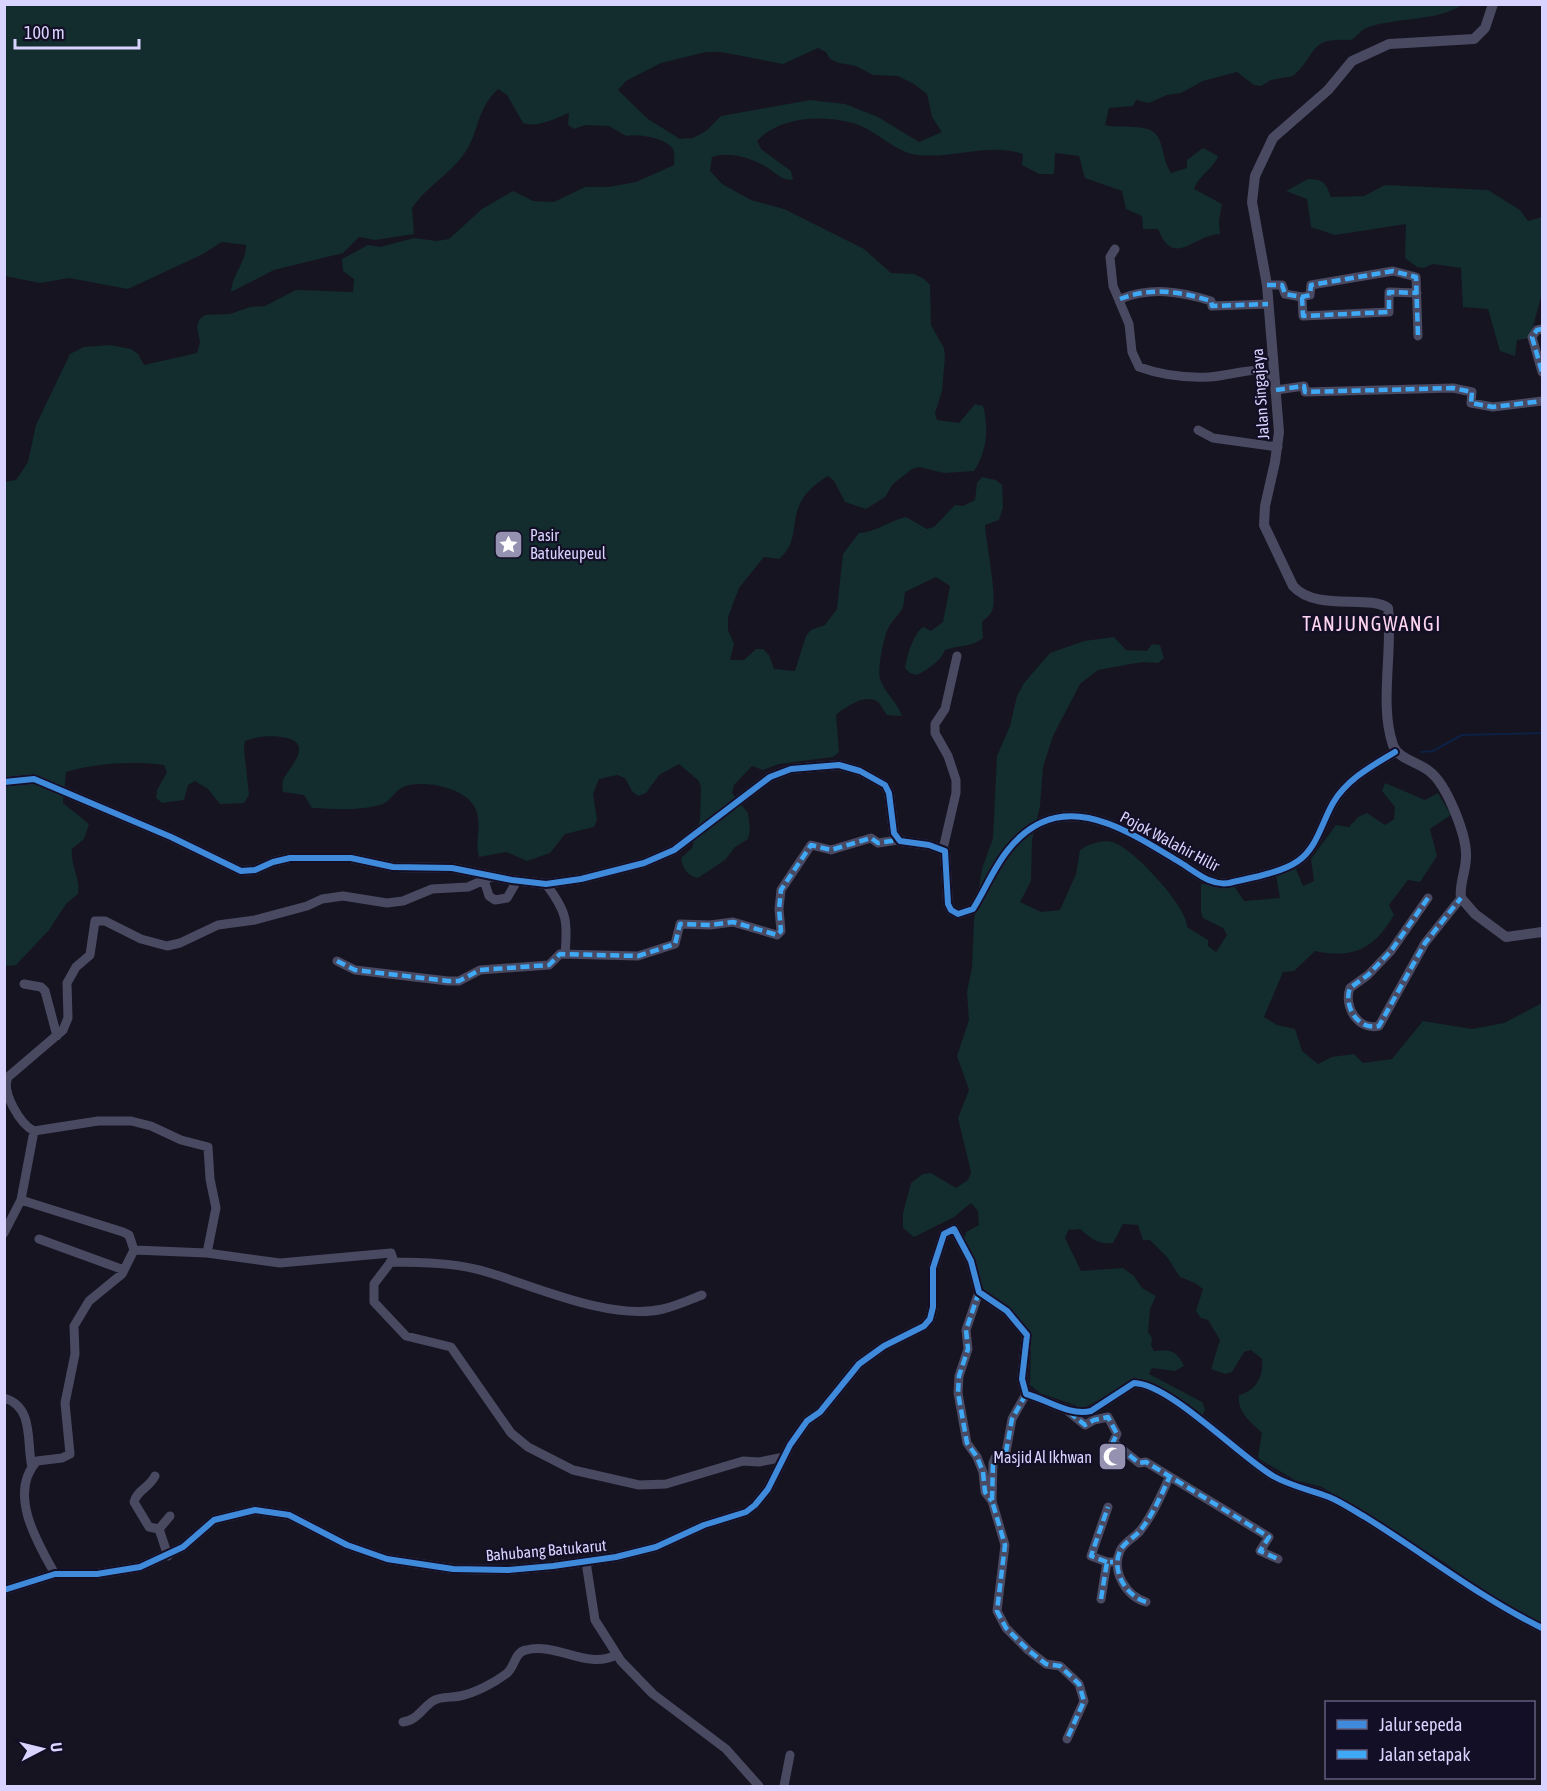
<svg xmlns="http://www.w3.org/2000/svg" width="1547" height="1791" viewBox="0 0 1547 1791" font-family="'Asap Condensed',sans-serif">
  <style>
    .green { fill: #132c2d; fill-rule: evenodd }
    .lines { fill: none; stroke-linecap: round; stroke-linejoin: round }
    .stream { stroke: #0d2144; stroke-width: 2 }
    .minor { stroke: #4a4962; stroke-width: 9 }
    .tertiary { stroke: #4a4962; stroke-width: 10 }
    .quiet { stroke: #3fa9f5; stroke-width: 4.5; stroke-dasharray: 9 4.5; stroke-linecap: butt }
    .cycleway-casing { stroke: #130f26; stroke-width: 10 }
    .cycleway { stroke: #408adc; stroke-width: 6 }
    .labels { text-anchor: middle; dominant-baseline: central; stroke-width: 4.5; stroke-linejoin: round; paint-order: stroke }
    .street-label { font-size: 16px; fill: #d9d4ff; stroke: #130f26 }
    .poi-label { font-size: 16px; fill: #d9d4ff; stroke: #130f26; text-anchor: start }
    .quarter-label { font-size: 20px; letter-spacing: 1.5px; fill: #ffd6f0; stroke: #130f26 }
  </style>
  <rect width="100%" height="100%" fill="#161421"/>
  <path class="green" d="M5,5H1462C1436,22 1395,17 1366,28C1360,31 1357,37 1351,40C1307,37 1319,53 1293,76L1271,80L1261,86L1254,85L1237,72L1203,81L1181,93L1167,95L1149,103L1136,100L1133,106L1109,108L1105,125C1120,129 1150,122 1158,137C1164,148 1163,161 1171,173L1187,168V160L1203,148L1218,156C1215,167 1200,174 1194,189L1222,204L1219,221L1220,234C1193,235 1174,269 1158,229H1143L1142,216L1126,209L1122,191L1085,178L1079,156L1055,153L1054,174H1039L1022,165L1023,154C990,142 952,159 918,155C896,153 877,131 856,124C825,114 779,116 757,141L761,149L791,171L793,180C781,180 777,174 768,168C752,158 729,151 712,157L710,171L722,184L751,200L784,209L864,249L891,273L914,274L924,279L930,285L931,325L944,348L945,357L942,391L935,413L937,420L959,423L975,404L983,406C989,427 987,452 974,471L944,473L919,467L912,469L893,484L885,497L866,509L845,502L834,481L828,476C816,483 804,493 799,506C791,526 798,543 779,559L764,557L739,588L728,617V630L734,644L730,660H744L756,649H763L769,655L774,669L795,671L806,636L811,630L825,625L837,609L843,554L859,533C874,533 889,521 906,517L927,529L934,527L955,505L963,506L975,500L977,483L982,477L996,480L1002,485L1003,507L999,520L985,525C986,542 998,600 992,611C990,615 985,619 982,622L983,638C972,647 959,645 945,650C940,662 928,669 917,675L910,673L905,668C907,656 913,634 923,627L931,631L943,622L950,586L936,577L905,592C903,615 901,609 890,625C884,633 877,670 880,679C885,693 897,702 902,716L887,715C884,711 881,705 878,702C866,693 845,707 836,715L839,752L833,757L779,764L763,770L752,766L734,785L732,793L748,813L750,830L748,839L735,847L725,860L698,878C688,876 682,868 681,858L692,848L700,819L701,788L699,781L679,764L659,775L646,793L638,796L632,791L625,778L617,775L599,779L593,794L597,820L594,827L565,834L550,853L527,861L506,852L479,857C474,842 483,823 475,808C466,788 426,780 406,786C395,789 391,802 380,805C359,811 334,809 312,808L304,795L283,792C282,787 282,782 284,778C290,767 313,744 287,738C273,735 258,736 245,741L244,749L249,795L244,803L220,804L208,789L195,781L188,785L184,800L162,803L156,798L157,790L167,772L164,765C132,761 97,763 66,772L63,803L89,824L84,839L72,849C70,865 81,879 78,894L66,904L49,930L16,965L5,966L4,482L16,480L28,462L36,425L70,354L84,347L110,345L131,349L138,354L144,365L197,353L200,342L197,327L199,320L205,315L230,314L250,307L265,306L296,290L353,292L354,279L343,271L342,259L368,245L380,247L414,238L437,241L449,239L482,209L513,191L533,201L554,202L585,187H608L636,182L674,165C674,160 675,154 673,149C667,138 637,133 626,136L609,126L585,125L574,129L568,125L569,113C554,119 538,128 523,123L507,95L498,89C476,110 480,129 466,151C451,174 427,186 412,208L414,234L375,240L359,237L343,253L274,270L231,292C232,274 246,263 246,245L222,242L201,255L128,289L69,278L40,283L5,276ZM818,48L826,52L830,59L839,63L856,66L873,75L898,76L914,84L927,94L932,117L942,132L919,142L878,117L845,104L810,100L721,116L706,131L693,138L680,139L648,119L618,90L626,81L661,63L706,52H721L783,64Z
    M1308,179C1323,179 1326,183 1331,197L1364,196L1385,185L1488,190L1520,210L1528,221L1542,217V293L1530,338L1517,340L1515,356L1500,351L1488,309L1463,307L1461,268L1433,264L1424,268L1417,267L1405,258L1406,224L1335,235L1311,227L1307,199L1286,191Z
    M1114,637L1126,650L1147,651L1152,644L1160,645L1164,658L1158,663L1142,662L1098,670L1080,684L1053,736L1043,767L1040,806L1032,840L1031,881L1020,902L1041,912L1060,910L1076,874L1080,850C1088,844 1105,838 1115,843C1134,850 1188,907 1187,927L1208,940V946L1216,952L1227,935L1223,928L1203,918L1201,912V884L1234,886L1244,901L1280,898L1276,875L1296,869L1303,886L1314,881L1311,859L1336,825L1349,827L1358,817L1367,813L1385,825L1394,819L1395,807L1382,791L1385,783L1425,800L1438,793L1451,815L1430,829L1437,856L1420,882L1408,880L1389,905L1394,915C1374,949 1354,959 1315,951L1294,971L1283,972L1264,1017L1277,1025L1295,1029L1302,1051L1318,1064L1332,1057L1354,1054L1363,1063L1392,1059L1423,1021L1472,1029L1504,1023L1542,1003V1623L1498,1602L1444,1562L1322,1487L1295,1480L1261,1460L1258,1457L1262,1433C1250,1421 1237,1413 1239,1395C1256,1391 1264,1376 1262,1359L1251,1350L1244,1352L1232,1372L1225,1374L1211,1369L1220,1340L1208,1320L1201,1318L1196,1311L1203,1289L1195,1283L1180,1277L1167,1257L1150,1240H1143L1138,1225L1123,1224L1113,1243C1098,1245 1091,1238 1080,1229L1068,1230L1065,1238L1081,1271L1123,1268L1134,1276L1142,1288L1156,1296L1150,1309L1148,1332L1152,1338L1151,1345L1154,1351C1170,1349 1177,1351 1184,1366L1175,1371L1152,1368L1149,1374L1202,1402L1205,1409L1202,1417L1138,1380L1083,1408L1040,1393L1030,1385L1031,1345L981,1288L964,1239L966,1232L979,1225L978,1211L971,1203L954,1217L914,1237L903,1228V1213L911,1183L923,1174L931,1173L956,1188L968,1180L971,1172L958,1118L969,1090L957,1056L969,1020L967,992L972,967L974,920L982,869L993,838L997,756L1010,726L1017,696L1024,683L1050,653L1084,641Z"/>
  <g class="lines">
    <path class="stream" d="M1421,752L1433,751L1462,735L1542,733"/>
    <path class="minor" d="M1115,249L1110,257L1113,286L1129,324L1132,352L1139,367C1161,375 1185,378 1209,377C1227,376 1243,370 1261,370L1275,380
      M1267,285H1282L1285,294L1302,297L1310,295L1311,285L1393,271L1416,277L1418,336
      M1302,297L1303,316L1389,312V292L1417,293
      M1120,299C1151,287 1179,291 1211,301L1212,306L1268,304
      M1542,329L1537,330L1532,337L1542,372
      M1276,390L1304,386L1305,392L1453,388L1472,392L1471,403L1493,407L1542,401
      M1198,430L1213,438L1278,447
      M943,849L956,793V780L948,756L935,733V724L945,709L957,656
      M484,880L489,896L495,900L507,898L517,881
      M546,884C567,912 568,921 565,954
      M1428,898L1391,951L1368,975L1350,988C1343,1006 1358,1031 1379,1026L1425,943L1461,898
      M337,961L355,970L448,981H459L480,970L549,965L560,954L638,956L675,944L680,924L710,925L733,922L777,935L781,931L779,909L781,890L811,845L831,850L871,838L878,843L898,840
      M24,984L41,987L45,991L57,1036
      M21,1200L123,1232L129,1235L134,1250
      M4,1233L21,1200L34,1131
      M39,1239L124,1270
      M207,1253L216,1208L210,1179L208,1147L181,1140L151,1126L131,1121H98L34,1131C20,1124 1,1092 8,1077L63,1030L68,1018L67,983L76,967L90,955L95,921H105L141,939L167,946L180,943L218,925L255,920L307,906L322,899L343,896L387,903L403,901L432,889L468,887L491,877
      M390,1262C424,1263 457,1262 490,1273C539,1288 612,1321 663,1309C676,1306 689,1300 702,1295
      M979,1292L966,1330L968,1349L959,1376L958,1393L967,1443L977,1457L983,1472L985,1492L992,1501
      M1026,1394L1012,1419L1006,1452L995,1458L993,1463L992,1501L1005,1545L997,1611L1006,1628L1028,1650L1046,1664L1060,1666L1079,1684L1084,1701L1067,1739
      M4,1398C35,1407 26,1443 32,1467
      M1069,1412L1085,1425L1094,1420L1108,1417L1117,1434L1113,1442L1139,1463L1146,1462L1269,1537L1260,1551L1278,1559
      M155,1476C149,1488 137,1490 134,1502L149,1527L159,1529
      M168,1556L159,1529L170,1516
      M586,1562L595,1620L621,1661L653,1694L726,1749L759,1786
      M1107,1562L1091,1556L1108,1507
      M55,1574C38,1544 7,1493 37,1461L62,1458L70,1454L65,1403L75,1354L74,1326L89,1301L122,1274L134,1250L207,1253L280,1263L391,1253L393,1259L374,1284V1302L406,1336L451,1347L511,1433L528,1447L573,1470L639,1485L666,1484L743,1461L759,1462L784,1457
      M1101,1599L1107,1562H1111
      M1146,1602C1126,1596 1111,1571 1120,1551C1123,1543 1134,1538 1140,1531C1152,1516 1161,1496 1169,1478
      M403,1722C418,1720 422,1708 433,1701C441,1696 451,1698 460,1696C475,1693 494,1683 506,1674C515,1668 514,1652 526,1650C557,1642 587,1670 616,1655
      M784,1786L790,1755"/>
    <path class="tertiary" d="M1493,4L1485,28L1474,39L1389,44L1352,61L1328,90L1273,138L1255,176L1252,202L1267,285L1279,432L1275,462L1265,506L1264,525L1293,586C1316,612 1369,594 1388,608C1393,651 1379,705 1393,745C1398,759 1418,762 1429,771C1447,784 1467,836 1466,857C1466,871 1459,884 1461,898L1475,914L1506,937L1542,932
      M4,782L34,779L171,837L241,871L255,870L273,862L290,858H351L393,867L452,868L512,880L546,884L581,879L644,863L674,850L770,777L791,769L839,765L860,771L885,785L889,793L894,833L900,841L929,845L945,851L948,904L951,910L958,914L973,909C985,890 994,867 1008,850C1060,784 1125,829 1181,863C1196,872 1210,886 1229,883C1250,878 1281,873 1298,861C1317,848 1322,822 1333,803C1347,779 1372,766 1395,752
      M4,1590L55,1574H97L140,1567L183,1547L214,1520L255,1510L289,1515L347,1545L387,1559L453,1569L508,1570L553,1566L616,1557L656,1547L704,1525L746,1512L755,1505L768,1489L790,1445L807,1421L820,1412L859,1364L884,1346L924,1326L930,1319L933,1307V1268L944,1234L954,1229L971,1261L979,1292L1007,1311L1027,1335L1022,1379L1026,1394C1048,1400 1069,1416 1091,1411L1134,1383C1170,1384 1239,1456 1273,1476C1290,1486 1311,1490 1329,1497C1341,1502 1353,1510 1365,1517C1425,1554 1479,1597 1542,1628"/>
    <path class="quiet" d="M1267,285H1282L1285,294L1302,297L1310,295L1311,285L1393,271L1416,277L1418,336
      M1302,297L1303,316L1389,312V292L1417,293
      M1120,299C1151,287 1179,291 1211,301L1212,306L1268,304
      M1542,329L1537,330L1532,337L1542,372
      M1276,390L1304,386L1305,392L1453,388L1472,392L1471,403L1493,407L1542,401
      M1428,898L1391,951L1368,975L1350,988C1343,1006 1358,1031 1379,1026L1425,943L1461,898
      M337,961L355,970L448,981H459L480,970L549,965L560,954L638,956L675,944L680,924L710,925L733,922L777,935L781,931L779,909L781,890L811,845L831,850L871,838L878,843L898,840
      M979,1292L966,1330L968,1349L959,1376L958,1393L967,1443L977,1457L983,1472L985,1492L992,1501
      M1026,1394L1012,1419L1006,1452L995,1458L993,1463L992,1501L1005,1545L997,1611L1006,1628L1028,1650L1046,1664L1060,1666L1079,1684L1084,1701L1067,1739
      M1069,1412L1085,1425L1094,1420L1108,1417L1117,1434L1113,1442L1139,1463L1146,1462L1269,1537L1260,1551L1278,1559
      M1107,1562L1091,1556L1108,1507
      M1101,1599L1107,1562H1113
      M1146,1602C1126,1596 1111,1571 1120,1551C1123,1543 1134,1538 1140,1531C1152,1516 1161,1496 1169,1478"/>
    <defs>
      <path id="cycleway" d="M4,782L34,779L171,837L241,871L255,870L273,862L290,858H351L393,867L452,868L512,880L546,884L581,879L644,863L674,850L770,777L791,769L839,765L860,771L885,785L889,793L894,833L900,841L929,845L945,851L948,904L951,910L958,914L973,909C985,890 994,867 1008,850C1060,784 1125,829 1181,863C1196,872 1210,886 1229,883C1250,878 1281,873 1298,861C1317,848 1322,822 1333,803C1347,779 1372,766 1395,752
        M4,1590L55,1574H97L140,1567L183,1547L214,1520L255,1510L289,1515L347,1545L387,1559L453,1569L508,1570L553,1566L616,1557L656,1547L704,1525L746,1512L755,1505L768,1489L790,1445L807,1421L820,1412L859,1364L884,1346L924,1326L930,1319L933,1307V1268L944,1234L954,1229L971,1261L979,1292L1007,1311L1027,1335L1022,1379L1026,1394C1048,1400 1069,1416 1091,1411L1134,1383C1170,1384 1239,1456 1273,1476C1290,1486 1311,1490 1329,1497C1341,1502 1353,1510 1365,1517C1425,1554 1479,1597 1542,1628"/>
    </defs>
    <use href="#cycleway" class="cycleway-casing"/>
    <use href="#cycleway" class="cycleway"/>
  </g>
  <defs>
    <symbol id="sight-square" viewBox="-11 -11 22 22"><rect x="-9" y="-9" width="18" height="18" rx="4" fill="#9591b1" stroke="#130f26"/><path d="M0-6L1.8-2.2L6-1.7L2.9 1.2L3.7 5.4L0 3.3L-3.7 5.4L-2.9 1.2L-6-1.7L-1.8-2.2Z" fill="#fff"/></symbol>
    <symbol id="mosque-square" viewBox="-11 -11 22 22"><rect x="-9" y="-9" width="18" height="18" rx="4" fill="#9591b1" stroke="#130f26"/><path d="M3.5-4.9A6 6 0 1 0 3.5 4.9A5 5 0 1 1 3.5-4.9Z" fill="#fff"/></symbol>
  </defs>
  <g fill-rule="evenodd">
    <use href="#sight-square" x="492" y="528" width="33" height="33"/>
    <use href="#mosque-square" x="1096" y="1440" width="33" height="33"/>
  </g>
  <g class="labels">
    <g class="street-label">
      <text transform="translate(1260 394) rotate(-94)">Jalan Singajaya</text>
      <text transform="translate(1170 841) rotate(28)">Pojok Walahir Hilir</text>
      <text transform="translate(546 1550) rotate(-5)">Bahubang Batukarut</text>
    </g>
    <g class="poi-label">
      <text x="530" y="535">Pasir<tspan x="530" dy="18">Batukeupeul</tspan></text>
      <text x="1092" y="1457" text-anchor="end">Masjid Al Ikhwan</text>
    </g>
    <g class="quarter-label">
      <text x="1372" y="623">TANJUNGWANGI</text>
    </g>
  </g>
  <rect width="1547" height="1791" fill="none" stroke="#d9d4ff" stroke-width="12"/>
  <rect x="1325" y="1701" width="210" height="78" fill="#130f26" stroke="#625e7d" stroke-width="1.5"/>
  <rect x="1337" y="1720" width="30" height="9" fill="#408adc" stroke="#625e7d" stroke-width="1.5"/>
  <text x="1379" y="1731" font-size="18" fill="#d9d4ff">Jalur sepeda</text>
  <rect x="1337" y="1750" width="30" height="9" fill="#3fa9f5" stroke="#625e7d" stroke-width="1.5"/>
  <text x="1379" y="1761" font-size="18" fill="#d9d4ff">Jalan setapak</text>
  <g transform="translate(42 1749) rotate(83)" stroke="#130f26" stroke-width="4.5" paint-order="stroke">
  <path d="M0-4.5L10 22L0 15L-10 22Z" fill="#d9d4ff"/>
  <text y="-9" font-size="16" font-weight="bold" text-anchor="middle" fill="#d9d4ff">U</text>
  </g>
  <path d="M15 39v9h124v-9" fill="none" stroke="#d9d4ff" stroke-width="3"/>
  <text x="24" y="39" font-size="18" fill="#d9d4ff" stroke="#130f26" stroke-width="4.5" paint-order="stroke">100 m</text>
</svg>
